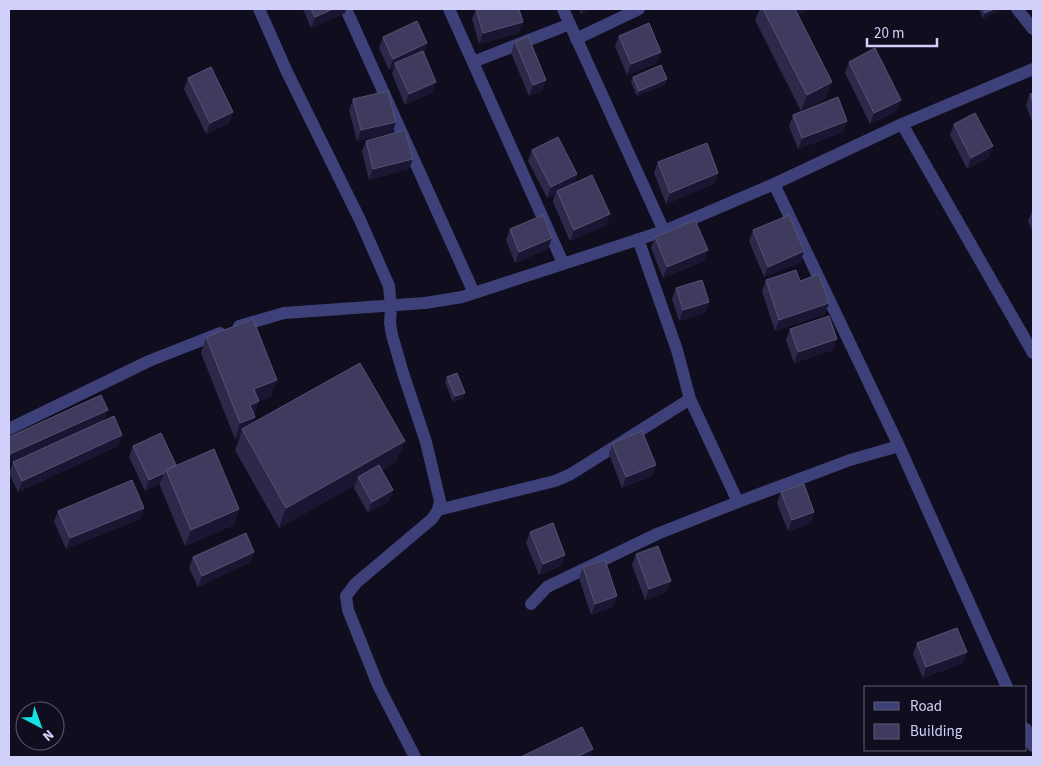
<svg xmlns="http://www.w3.org/2000/svg" width="1042" height="766" viewBox="0 0 1042 766" font-family="'Source Sans 3',sans-serif">
  <style>
    .lines { fill: none; stroke-linecap: round; stroke-linejoin: round }
    .minor { stroke: #3e4179; stroke-width: 12 }
    .wall { fill: #2c294b }
    .shaded-wall { fill: #1a1631 }
    .building { fill: #3e3b5e; stroke: #555277 }
  </style>
  <rect width="100%" height="100%" fill="#100e1e"/>
  <g class="lines">
    <path class="minor" d="M259,9L287,72L360,220L389,286L391,306L390,323L392,335L403,373L426,442L440,501L438,510L432,519L356,583L346,596L348,610L378,685L415,757
      M346,9L474,293
      M449,9L563,263
      M563,9L664,231
      M1017,9L1033,29
      M576,39L639,9
      M473,62L570,24
      M902,124L1033,353
      M774,184L899,446L1007,687
      M638,239L677,350L690,399L738,502
      M239,326L284,313L425,303L462,297L664,231L774,184L902,124L1033,69
      M9,429L149,361L220,333
      M438,510L555,481L571,474L690,399
      M531,604L547,587L657,534L738,502L850,460L899,446
      M1026,729L1033,746"/>
  </g>
  <path class="wall" d="M303,9H346L345,13L311,28Z
    M476,9L523,22L519,33L479,44L472,19Z
    M579,9H591L581,14Z
    M760,9H811L798,15L826,98L801,111L755,20Z
    M979,9H1004L983,18Z
    M619,36L657,63L627,75L615,46Z
    M383,37L427,43L424,53L432,93L405,105L392,74L394,67L389,70L379,48Z
    M515,42L546,80L542,91L529,96L511,53Z
    M849,62L897,111L870,124L845,73Z
    M633,77L667,79L665,85L637,96L631,82Z
    M188,78L233,112L229,123L206,134L184,89Z
    M1033,93V125L1026,105L1030,94Z
    M353,99L396,122L392,133L357,141L349,110Z
    M793,115L847,121L843,132L798,149L789,126Z
    M954,124L993,146L989,157L967,169L950,135Z
    M366,141L409,169L369,180L362,151Z
    M532,150L577,174L574,183L610,214L606,225L570,241L553,202L555,194L547,198L528,161Z
    M658,162L718,173L714,184L666,204L654,173Z
    M1033,210V232L1028,221L1032,211Z
    M510,229L548,249L515,263L506,240Z
    M753,230L801,262L764,277L749,241Z
    M655,237L704,261L663,278L651,248Z
    M766,280L800,281L829,303L825,314L775,331L762,291Z
    M676,288L709,302L705,313L679,321L672,299Z
    M790,329L833,350L794,363L786,340Z
    M206,337L271,396L259,401L254,415L255,417L252,424L397,461L382,470L393,490L389,501L368,513L354,488L355,485L279,528L235,450L240,437L235,439L201,353Z
    M447,377L463,398L453,402L445,382Z
    M612,443L656,465L652,476L622,488L609,454Z
    M118,446L18,492L9,473L13,462Z
    M133,446L176,465L239,509L234,525L185,546L160,486V484L145,491L129,457Z
    M781,492L814,512L811,523L788,531L777,503Z
    M144,508L140,519L66,549L54,521L58,511Z
    M530,532L561,566L539,575L526,543Z
    M254,552L250,562L198,587L189,568L193,557Z
    M636,554L667,592L645,600L632,565Z
    M583,567L617,596L613,607L591,615L579,578Z
    M917,643L967,652L963,663L923,678L913,654Z"/>
  <path class="shaded-wall" d="M333,9H346L345,13L311,28L315,17Z
    M583,9H591L581,14Z
    M801,9H811L793,17L795,11Z
    M994,9H1004L983,18L985,13Z
    M523,22L519,33L479,44L483,33Z
    M427,43L423,54L395,63L394,67L389,70L393,59Z
    M661,52L657,63L627,75L631,64Z
    M667,79L665,85L637,96L639,91Z
    M546,80L542,91L529,96L533,85Z
    M436,82L432,93L405,105L409,94Z
    M832,82L826,98L801,111L807,95Z
    M901,100L897,111L870,124L874,113Z
    M233,112L229,123L206,134L210,123Z
    M847,121L843,132L798,149L802,138Z
    M396,122L392,133L357,141L361,130Z
    M993,146L989,157L967,169L971,158Z
    M413,159L409,169L369,180L373,169Z
    M718,173L714,184L666,204L670,193Z
    M577,174L573,185L557,191L555,194L547,198L551,187Z
    M610,214L606,225L570,241L574,230Z
    M552,238L548,249L515,263L519,252Z
    M708,250L704,261L663,278L667,267Z
    M804,251L801,262L764,277L768,267Z
    M709,302L705,313L679,321L683,310Z
    M829,303L825,314L775,331L779,320Z
    M837,339L833,350L794,363L798,352Z
    M277,380L271,396L248,405L254,389Z
    M465,393L463,398L453,402L455,396Z
    M259,401L253,417L250,405Z
    M108,410L104,421L9,464V458L10,454Z
    M255,417L249,433L242,429L240,437L235,439L240,423Z
    M122,435L118,446L18,492L22,481Z
    M405,441L397,461L361,482L358,477L355,485L279,528L286,508Z
    M656,465L652,476L622,488L626,477Z
    M164,473L160,484L145,491L149,480Z
    M393,490L389,501L368,513L372,502Z
    M144,508L140,519L66,549L70,538Z
    M239,509L234,525L185,546L191,530Z
    M814,512L811,523L788,531L792,520Z
    M254,552L250,562L198,587L202,576Z
    M565,555L561,566L539,575L543,564Z
    M671,581L667,592L645,600L649,589Z
    M617,596L613,607L591,615L595,604Z
    M967,652L963,663L923,678L926,667Z
    M593,749L590,757H577Z"/>
  <path class="building" d="M311,9H333L315,17Z
    M476,9H519L523,22L483,33Z
    M763,9H795L832,82L807,95Z
    M983,9H994L985,13Z
    M417,21L427,43L393,59L383,37Z
    M649,23L661,52L631,64L619,36Z
    M528,36L546,80L533,85L515,42Z
    M875,48L901,100L874,113L849,62Z
    M423,51L436,82L409,94L395,63Z
    M661,65L667,79L639,91L633,77Z
    M211,67L233,112L210,123L188,78Z
    M388,91L396,122L361,130L353,99Z
    M1033,93V103L1030,94Z
    M838,97L847,121L802,138L793,115Z
    M975,113L993,146L971,158L954,124Z
    M405,130L413,159L373,169L366,141Z
    M558,137L577,174L551,187L532,150Z
    M707,143L718,173L670,193L658,162Z
    M592,175L610,214L574,230L557,191Z
    M543,215L552,238L519,252L510,229Z
    M789,215L804,251L768,267L753,230Z
    M695,220L708,250L667,267L655,237Z
    M796,270L800,281L819,274L829,303L779,320L766,280Z
    M702,280L709,302L683,310L676,288Z
    M829,316L837,339L798,352L790,329Z
    M253,319L277,380L254,389L259,401L250,405L255,417L240,423L206,337Z
    M360,363L405,441L286,508L242,429Z
    M457,373L465,393L455,396L447,377Z
    M101,395L108,410L10,454L9,451V437Z
    M114,416L122,435L22,481L13,462Z
    M642,431L656,465L626,477L612,443Z
    M161,433L176,465L166,470L164,473L149,480L133,446Z
    M214,449L239,509L191,530L166,470Z
    M379,465L393,490L372,502L358,477Z
    M132,480L144,508L70,538L58,511Z
    M804,484L814,512L792,520L781,492Z
    M553,523L565,555L543,564L530,532Z
    M246,533L254,552L202,576L193,557Z
    M658,546L671,581L649,589L636,554Z
    M605,560L617,596L595,604L583,567Z
    M957,628L967,652L926,667L917,643Z
    M582,727L593,749L577,757H521Z"/>
  <rect width="1042" height="766" fill="none" stroke="#d1d0fb" stroke-width="20"/>
  <rect x="864" y="686" width="162" height="65" fill="#100e1e" stroke="#5d5c76"/>
  <rect x="874" y="702" width="25" height="8" fill="#3e4179" stroke="#5d5c76"/>
  <text x="910" y="711" font-size="15" fill="#d1d0fb">Road</text>
  <rect x="874" y="724" width="25" height="15" fill="#3e3b5e" stroke="#5d5c76"/>
  <text x="910" y="736" font-size="15" fill="#d1d0fb">Building</text>
  <g transform="translate(40 726) rotate(139)"><circle r="24" fill="#100e1e" stroke="#5d5c76"/>
  <path d="M0-4L9 19L0 12L-9 19Z" fill="#15e1e2"/>
  <text y="-8" font-size="14" font-weight="bold" text-anchor="middle" fill="#d1d0fb">N</text>
  </g>
  <path d="M867 38v8h70v-8" fill="none" stroke="#d1d0fb" stroke-width="2.5"/>
  <text x="874" y="38" font-size="15" fill="#d1d0fb" stroke="#100e1e" stroke-width="4" paint-order="stroke">20 m</text>
</svg>
